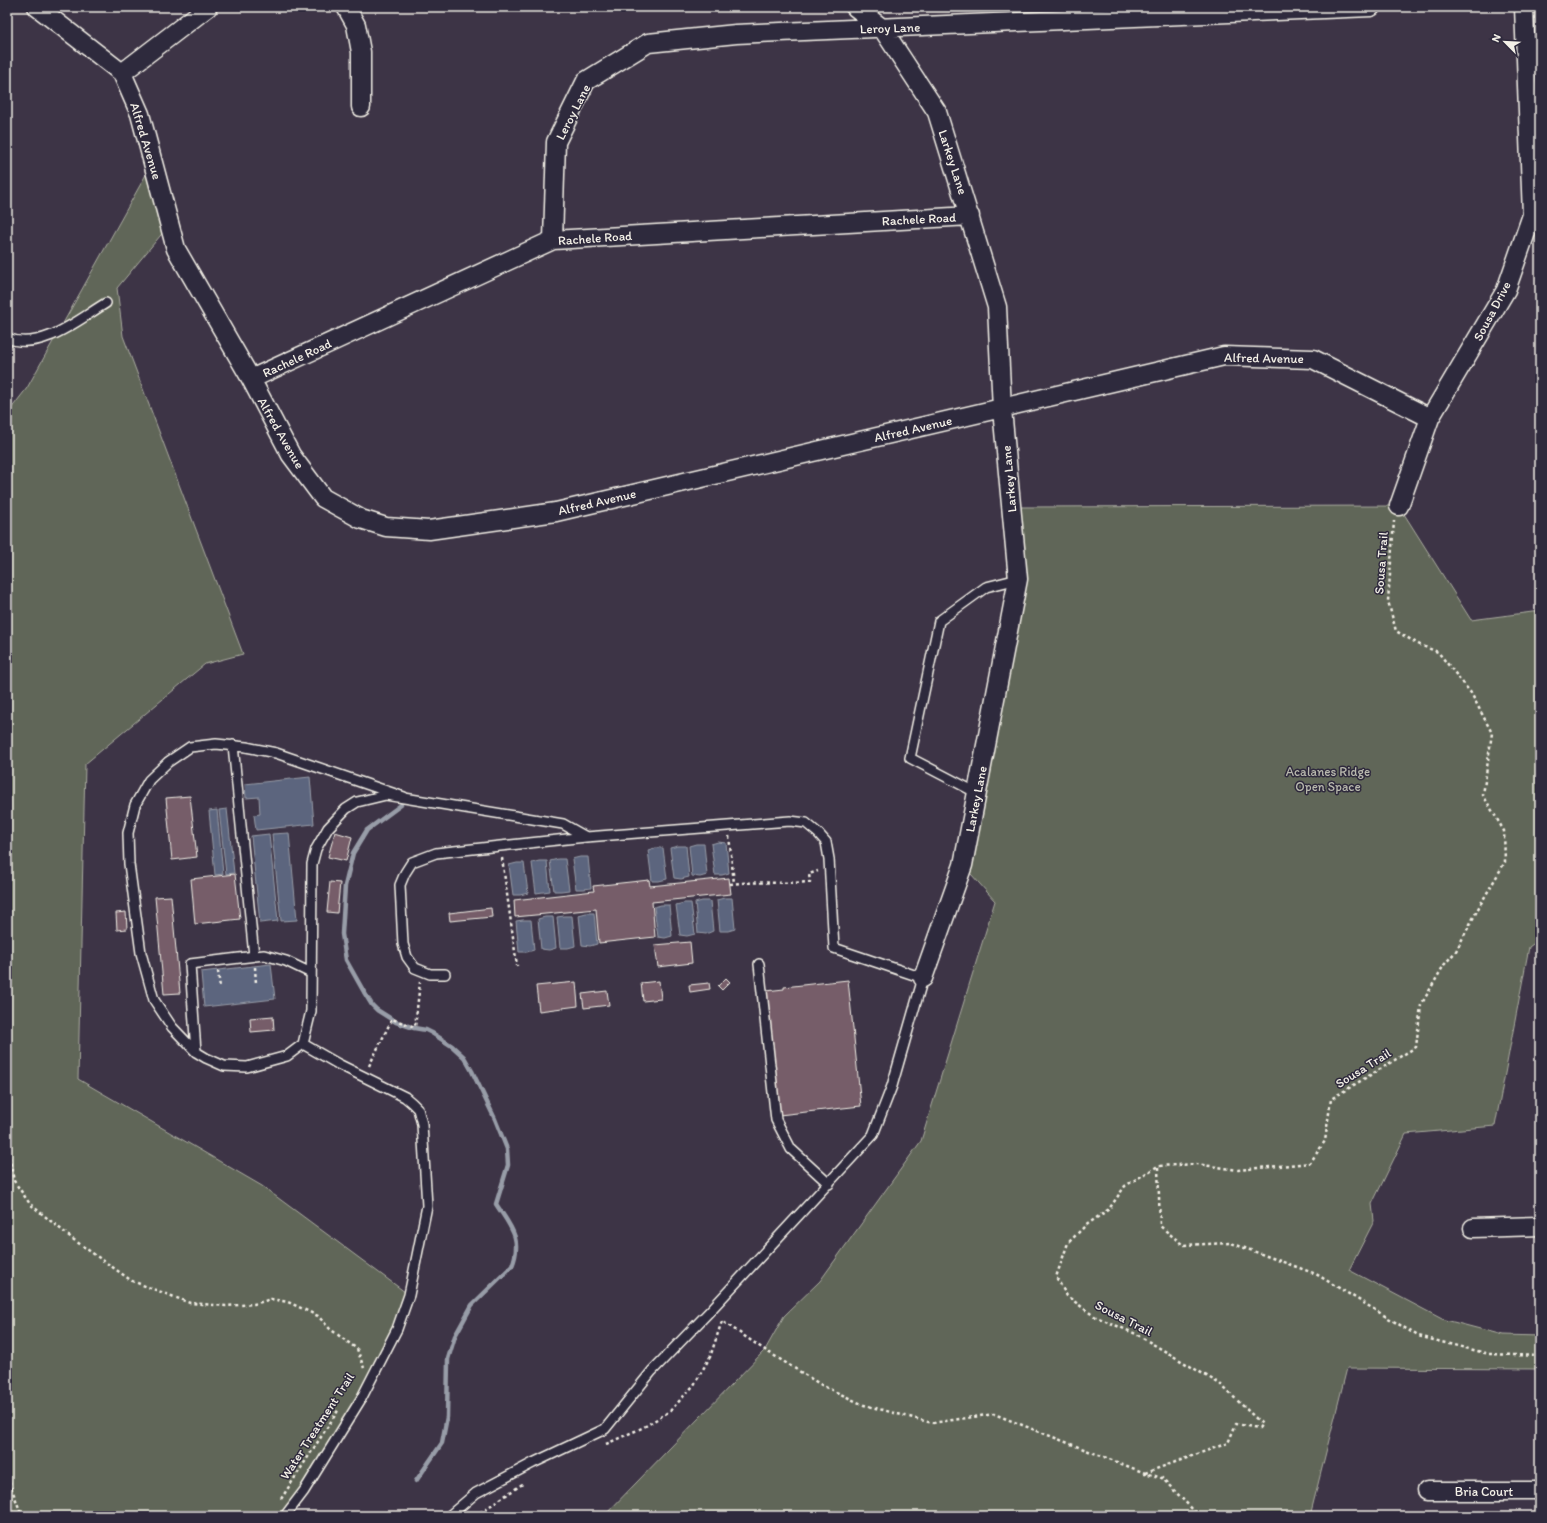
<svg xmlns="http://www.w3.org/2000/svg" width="1547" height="1523" viewBox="0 0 1547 1523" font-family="Itim,sans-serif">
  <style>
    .green { fill: #616658; stroke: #aaaca0 }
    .water { fill: #5b657e; stroke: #989da8 }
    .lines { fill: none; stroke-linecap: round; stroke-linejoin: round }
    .stream { stroke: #989da8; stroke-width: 4.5 }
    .building { fill: #765d69; stroke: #f4f1e8 }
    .lane-casing { stroke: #f4f1e8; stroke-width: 12 }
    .street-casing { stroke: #f4f1e8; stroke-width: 21 }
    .path { stroke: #f4f1e8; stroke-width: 2.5; stroke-dasharray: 3 3; stroke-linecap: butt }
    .lane { stroke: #2f2a3d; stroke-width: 9 }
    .street { stroke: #2f2a3d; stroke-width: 18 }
    .labels { text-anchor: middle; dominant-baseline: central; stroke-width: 3; stroke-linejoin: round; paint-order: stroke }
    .street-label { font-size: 13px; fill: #f4f1e8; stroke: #2f2a3d }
    .park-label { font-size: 13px; fill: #b9b9ae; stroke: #2f2a3d }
  </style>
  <rect width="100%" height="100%" fill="#3d3446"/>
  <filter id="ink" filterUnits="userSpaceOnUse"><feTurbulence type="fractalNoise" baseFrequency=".025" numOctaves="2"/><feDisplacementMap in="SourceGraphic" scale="8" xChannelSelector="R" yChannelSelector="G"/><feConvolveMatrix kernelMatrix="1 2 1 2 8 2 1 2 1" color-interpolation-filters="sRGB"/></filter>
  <g filter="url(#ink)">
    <path class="green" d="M153,162L170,224L117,288L123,336L243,654L205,664L85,764L78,1079L262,1186L409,1295L361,1399L285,1516H7V414L27,388Z
      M1399,506L1471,620L1540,611V939L1529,947L1495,1126L1406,1134L1372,1204L1374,1221L1349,1270L1442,1319L1503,1335L1540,1336V1369L1347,1368L1310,1516H604L765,1350L784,1316L820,1281L921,1141L995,901L963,865L1018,579L1011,507Z"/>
    <path class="water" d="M310,777L314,824L256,830L254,815L260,814L259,797L246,798L245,784Z
      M227,809L234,873L226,874L219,810Z
      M217,810L223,874L215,875L209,811Z
      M289,833L297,920L281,921L272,834Z
      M269,834L278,921L260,923L251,836Z
      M718,842L726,843L729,873L722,875H715L711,844Z
      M696,844H704L707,875L700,877L692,876L689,846Z
      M678,846H686L689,877L681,879L674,878L670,848Z
      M655,848H663L667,879L659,881H652L648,850Z
      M580,857H588L591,888L584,889H576L572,859Z
      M558,859H565L569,890L561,891H554L550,861Z
      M539,861H547L550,891L536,893L532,863Z
      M517,863H524L528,893L520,895H513L509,865Z
      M724,898H732L735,929L728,931H720L717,900Z
      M702,901H710L713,931L706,934L698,933L695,903Z
      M684,903H691L695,934L687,936L680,935L676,905Z
      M661,905H669L672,936L665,938L658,937L654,907Z
      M586,913H594L597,944L590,946L582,945L579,915Z
      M564,916H572L575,946L568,948H560L557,917Z
      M545,917H553L556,948L549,950L541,949L538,919Z
      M523,920H531L534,950L527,952H519L516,921Z
      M271,964L275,999L204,1007L201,972Z"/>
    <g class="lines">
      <path class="stream" d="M401,805L367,830L353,853L345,886L342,934L346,960L364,992L372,1005L377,1010L396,1022L414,1028L426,1030L432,1033L452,1046L464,1057L472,1071L495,1119L507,1149L508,1165L496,1204C510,1226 523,1238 512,1266L472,1305L455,1336L448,1359L447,1417L442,1443L416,1481"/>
    </g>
    <path class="building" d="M190,796L197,857L172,860L166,798Z
      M335,832L352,837L346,861L328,857Z
      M235,874L240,919L195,924L191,879Z
      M729,878L731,894L652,902L655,937L599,943L596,909L515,917L514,900L594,891L593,886L649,880L650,886Z
      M330,882L340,883L337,913L327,912Z
      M171,896L180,993L164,994L155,897Z
      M491,908L492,917L450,921L449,913Z
      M126,912L127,929L117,930L116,913Z
      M690,942L692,963L658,967L655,945Z
      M726,978L730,982L722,990L718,986Z
      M848,980L861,1106L779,1115L766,991L784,989V987Z
      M659,981L661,999L643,1001L641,983Z
      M576,982L578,1006L539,1011L536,986Z
      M709,983L710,989L690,992L689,985Z
      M607,991L609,1005L584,1008L582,994Z
      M273,1016L274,1030L251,1032L250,1018Z"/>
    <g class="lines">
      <defs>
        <path id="lane" d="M7,338C41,352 79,319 106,303
          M233,745L254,956
          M977,793L910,758L939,621L986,587L1018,579
          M404,797L276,753L246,747L216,744L190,747L168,762L149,780L135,805L128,833L129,864L141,953L154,1000L172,1027L196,1052L206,1058L224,1066L247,1067L287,1056L303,1044L311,1011L312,864L316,849L328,828L346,809L357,802L386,795L563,824L586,837
          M759,964L776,1120L791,1149L829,1184
          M445,974H430L415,968L407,957L403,944L400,885L405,873L412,862L436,853L500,846L586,837L790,821L806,823L818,833L826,842L829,859L834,948L923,978L892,1086L873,1135L709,1312L652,1371L605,1429L533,1463L476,1493L449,1516
          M196,1052L190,964L264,955L286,961L311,973
          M285,1516L304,1491L361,1399L397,1329L409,1295L427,1206L422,1124L418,1109L412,1103L405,1097L338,1064L303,1044"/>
        <path id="street" d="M37,7L122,73L140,114L176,249L251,379L291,455L323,498L361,519L386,527L429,530L556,512L1224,356L1313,359L1430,418
          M346,7L356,25L361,52V107
          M855,7L882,28L937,112L997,307L1002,409L1018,579L963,865L923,978
          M122,73L208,7
          M553,240L556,142L586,81L648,43L736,34L1371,7
          M251,379L553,240L970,216
          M1399,506L1430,418L1506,290L1532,215L1524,7
          M1473,1228L1540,1226
          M1427,1491H1540"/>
      </defs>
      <use href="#lane" class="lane-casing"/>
      <use href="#street" class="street-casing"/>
      <path class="path" d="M729,836L734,883
        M502,858L517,966
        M730,884C756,881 783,884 810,882L809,874L818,871
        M255,967L256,984
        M218,971L220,988
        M369,1066L392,1019L415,1027L420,982
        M7,1145L14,1181L30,1204L74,1240L132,1281L190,1303L226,1306L254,1304L271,1299L288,1302L318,1316L330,1329L357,1349L364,1368
        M1158,1167L1160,1226L1183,1245L1231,1243L1316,1274L1418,1336L1489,1354L1540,1356
        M606,1444L644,1427L670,1411L694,1385L710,1357L722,1321L765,1350L823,1386L864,1405L932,1423L994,1414L1145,1473L1162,1478L1199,1516
        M1145,1473L1228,1443L1236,1424L1259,1428L1262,1424L1220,1384L1136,1334L1094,1316L1067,1296L1056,1277L1068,1243L1085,1226L1109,1209L1125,1186L1158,1166L1196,1164L1238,1170L1310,1163L1325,1141L1331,1099L1416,1047L1421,1005L1444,965L1456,951L1480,905L1505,862L1504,831L1483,795L1492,733L1471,693L1438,652L1420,645L1396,631L1388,601L1394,521
        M7,1476L22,1516
        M281,1499L339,1409
        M475,1516L524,1483"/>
      <use href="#lane" class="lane"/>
      <use href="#street" class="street"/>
    </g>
  </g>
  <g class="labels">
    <g class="street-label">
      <text transform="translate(890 28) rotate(-2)">Leroy Lane</text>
      <text transform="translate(573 112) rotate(-63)">Leroy Lane</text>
      <text transform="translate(146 141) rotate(73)">Alfred Avenue</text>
      <text transform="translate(953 162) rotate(72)">Larkey Lane</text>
      <text transform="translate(919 219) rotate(-3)">Rachele Road</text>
      <text transform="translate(595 238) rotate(-4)">Rachele Road</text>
      <text transform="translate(1492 311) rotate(-62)">Sousa Drive</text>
      <text transform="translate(297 358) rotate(-25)">Rachele Road</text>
      <text transform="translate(1264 358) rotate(1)">Alfred Avenue</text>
      <text transform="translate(913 429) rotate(-13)">Alfred Avenue</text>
      <text transform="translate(281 433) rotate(60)">Alfred Avenue</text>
      <text transform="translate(1009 479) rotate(-95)">Larkey Lane</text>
      <text transform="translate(597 502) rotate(-13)">Alfred Avenue</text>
      <text transform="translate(1381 563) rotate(-86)">Sousa Trail</text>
      <text transform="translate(976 799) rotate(-79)">Larkey Lane</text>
      <text transform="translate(1363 1068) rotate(-32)">Sousa Trail</text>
      <text transform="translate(1124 1318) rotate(27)">Sousa Trail</text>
      <text transform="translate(317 1426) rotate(-57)">Water Treatment Trail</text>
      <text x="1484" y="1491">Bria Court</text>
    </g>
    <g class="park-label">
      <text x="1328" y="771">Acalanes Ridge<tspan x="1328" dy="15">Open Space</tspan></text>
    </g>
  </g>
  <rect width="1547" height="1523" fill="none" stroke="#2f2a3d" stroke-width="24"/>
  <rect x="12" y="12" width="1523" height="1499" fill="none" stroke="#f4f1e8" stroke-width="1.5" filter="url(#ink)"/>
  <g transform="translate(1505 42) rotate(294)" stroke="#2f2a3d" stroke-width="3" paint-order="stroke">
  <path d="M0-3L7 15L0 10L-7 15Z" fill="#f4f1e8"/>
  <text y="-6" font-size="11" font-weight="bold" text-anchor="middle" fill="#f4f1e8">N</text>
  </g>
</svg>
